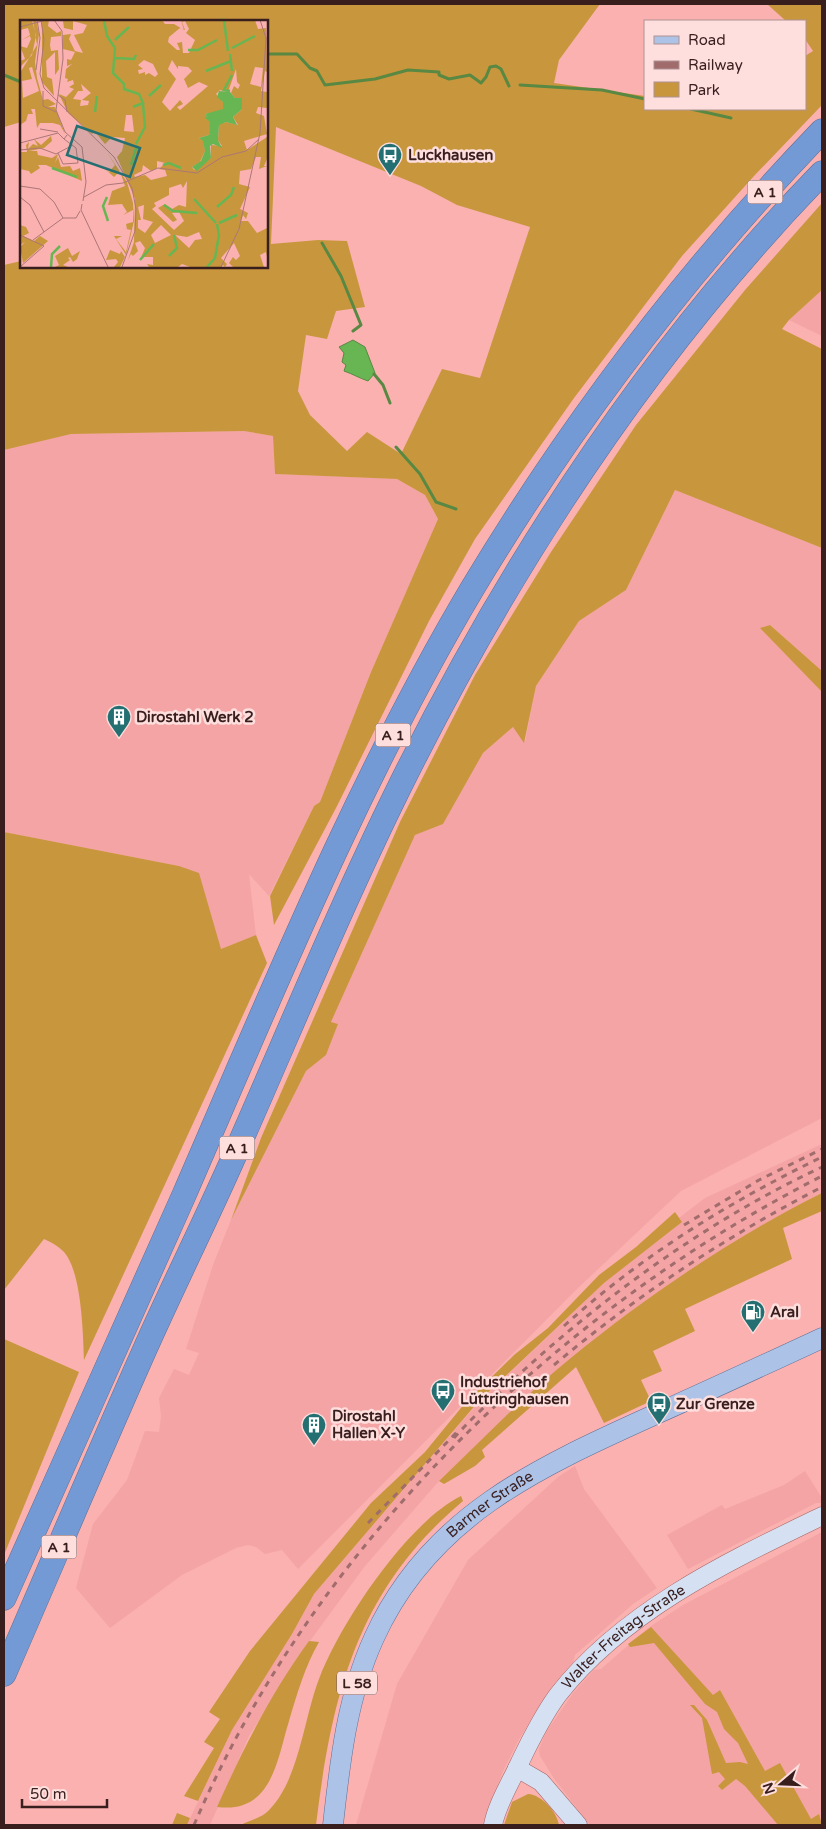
<svg xmlns="http://www.w3.org/2000/svg" width="826" height="1829" viewBox="0 0 826 1829" font-family="'Varela Round',sans-serif">
  <style>
    .built { fill: #f4a4a4 }
    .green { fill: #c8973d; fill-rule: evenodd }
    .water { fill: #67b653; stroke: #598843 }
    .lines { fill: none; stroke-linecap: round; stroke-linejoin: round }
    .stream { stroke: #598843; stroke-width: 3 }
    .secondary-casing { stroke: #a76565; stroke-width: 19 }
    .primary-casing { stroke: #5f6f96; stroke-width: 21 }
    .highway-casing { stroke: #5f6f96; stroke-width: 25 }
    .secondary { stroke: #d5e1f3; stroke-width: 18 }
    .primary { stroke: #acc2e6; stroke-width: 20 }
    .highway { stroke: #749ad6; stroke-width: 24 }
    .rail { stroke: #a06d6c; stroke-width: 3; stroke-dasharray: 6 6; stroke-linecap: butt }
    .labels { text-anchor: middle; dominant-baseline: central; stroke-width: 5; stroke-linejoin: round; paint-order: stroke }
    .shield { fill: #fedfde; stroke: #745858; stroke-width: 1 }
    .shield-label { font-size: 14px; font-weight: bold; fill: #391e1e }
    .poi-label { font-size: 15px; font-weight: bold; fill: #391e1e; stroke: #fedfde; text-anchor: start }
    .street-label { font-size: 15px; fill: #391e1e; stroke: #fedfde }
    .inset-river { fill: none; stroke: #67b653; stroke-width: 2.5 }
    .inset-road { fill: none; stroke: #ad7676; stroke-width: 1 }
    .view { fill: #246f72; fill-opacity: 0.15; stroke: #246f72; stroke-width: 2.5 }
    .inset-edge { fill: none; stroke: #391e1e; stroke-width: 2.5 }
  </style>
  <rect width="100%" height="100%" fill="#fab1b0"/>
  <path class="built" d="M822,290V336L789,320Z
    M244,431L273,436L275,474L397,479L425,495L438,519L371,672L320,802L314,806L269,896L249,874L256,935L221,949L179,866L4,832V450L70,434Z
    M675,490L822,548V671L770,625L761,628L822,692V1118L681,1191L578,1288L298,1569L282,1550L265,1554L256,1547L248,1545L236,1548L182,1575L110,1628L76,1588L93,1524L127,1480L145,1431L159,1432L161,1416L159,1398L174,1369L189,1375L199,1353L186,1349L213,1265L231,1220L306,1071L326,1055L338,1024L331,1022L415,835L443,824L483,753L513,727L525,742L536,686L579,621L626,590Z
    M822,1144V1193L806,1201L531,1393L439,1481L365,1566L296,1660L249,1736L210,1825H187L232,1730L292,1634L314,1594L478,1403L604,1283L682,1222L679,1218L705,1198Z
    M575,1466L584,1489L657,1588L633,1604L575,1655L573,1663L535,1713L518,1741L503,1771L484,1825H356L397,1684L468,1560L558,1477Z
    M805,1471L822,1498V1503H816L688,1569L667,1535L722,1505L725,1509L784,1485Z
    M822,1532V1825H590L555,1780L540,1756L539,1749L546,1732L574,1692L594,1670L601,1669L648,1628L683,1605Z"/>
  <path class="green" d="M4,4H600L559,60L554,83L645,96V109H805V56L813,51L805,39V21H786L767,4H822V105L754,176L682,256L574,398L475,539L429,621L336,808L274,925L270,896L314,806L320,802L371,672L438,519L425,495L397,479L275,474L273,436L244,431L71,434L4,450V265L21,261V266H266V21H21V122L4,127ZM276,127L421,186L457,205L530,227L480,378L442,369L401,454L367,432L347,451L310,415L298,391L306,335L327,339L336,311L365,307L347,241L318,240L271,244Z
    M822,203V290L789,320L782,329L822,349V548L675,490L626,590L579,621L536,686L524,743L513,727L483,753L443,824L415,835L331,1022L338,1024L326,1055L306,1071L231,1220L261,1138L400,822L475,675L551,552L636,425L745,290Z
    M770,625L822,671V692L760,628Z
    M4,832L179,866L199,873L221,949L256,935L267,963L84,1360C83,1335 82,1270 63,1251C58,1246 51,1242 44,1239L4,1290Z
    M822,1193V1211L783,1228L792,1259L685,1309L695,1331L653,1351L662,1371L641,1380L651,1401L604,1423L576,1367L482,1450L485,1457L475,1466L444,1484L439,1481C483,1439 525,1395 572,1357C647,1296 735,1236 822,1193Z
    M675,1212L682,1222L604,1283L478,1402L314,1594L292,1634L232,1730L198,1801L184,1796L214,1748L204,1742L220,1719L209,1712L250,1651L371,1503L425,1452L465,1403L514,1355L548,1328L599,1275L636,1247Z
    M4,1339L79,1372L4,1555Z
    M461,1496L463,1501C357,1590 332,1694 316,1825H241C251,1819 261,1819 270,1809C299,1779 304,1718 319,1679C340,1623 408,1522 461,1496Z
    M651,1627L713,1695L720,1690L765,1771L780,1763L811,1819L819,1814L822,1825H778L745,1786L736,1779L722,1790L718,1786L725,1779L719,1772L712,1774L702,1718L690,1705H694L707,1720L726,1763L740,1762L748,1764L738,1743L724,1729L717,1712L705,1704L654,1643L630,1647L628,1644Z
    M309,1641L319,1642C305,1666 297,1694 289,1721C277,1760 272,1814 217,1807C243,1749 271,1693 309,1641Z
    M528,1794C542,1795 557,1812 559,1825H504L512,1802Z
    M177,1813L190,1818L187,1825H172Z"/>
  <path class="water" d="M353,340L365,347L375,373L368,381C359,378 353,374 344,371L346,365L342,362L344,353L339,347Z"/>
  <g class="lines">
    <path class="stream" d="M266,54H297L310,68L317,71L325,85L375,79L408,70L439,72V75L449,79L470,75L481,83L486,77L490,67L496,66L501,69L509,86
      M4,75L21,82
      M520,85L602,90L645,99
      M691,109L731,118
      M322,243L341,276L359,320L361,325L353,331
      M374,374L383,385L390,403
      M396,447L420,474L436,502L456,509"/>
    <defs>
      <g id="secondary">
        <path d="M517,1768L541,1782L578,1825"/>
        <path id="s1" d="M493,1825C497,1804 511,1782 520,1762C531,1739 542,1717 557,1696C623,1611 727,1562 822,1516"/>
      </g>
      <g id="primary">
        <path id="s2" d="M333,1825C340,1761 347,1697 374,1638C429,1516 539,1467 654,1415C710,1390 766,1364 822,1338"/>
      </g>
      <path id="highway" d="M4,1598C63,1463 125,1330 184,1195C273,990 358,781 472,589C571,424 689,269 822,131
        M4,1674C51,1566 97,1457 145,1349C173,1286 204,1224 232,1161C287,1037 338,912 398,790C508,567 648,352 822,173"/>
    </defs>
    <use href="#secondary" class="secondary-casing"/>
    <use href="#primary" class="primary-casing"/>
    <use href="#highway" class="highway-casing"/>
    <use href="#secondary" class="secondary"/>
    <use href="#primary" class="primary"/>
    <use href="#highway" class="highway"/>
    <path class="rail" d="M684,1225L759,1180L822,1149
      M564,1326C641,1256 729,1202 822,1157
      M554,1365C636,1296 727,1236 822,1187
      M454,1438C476,1413 501,1392 525,1369C614,1289 713,1218 822,1167
      M368,1523L457,1432
      M194,1825C313,1548 555,1312 822,1176"/>
  </g>
  <defs>
    <symbol id="bus-pin" viewBox="-11 -11 22 30"><path d="M0 17L-7.5 6A9.5 9.5 0 1 1 7.5 6Z" fill="#246f72" stroke="#fedfde"/><path d="M-5-6H5V4H4V6H2V4H-2V6H-4V4H-5ZM-3.5-4V0h7V-4ZM-3.5 1.2v1.5H-2V1.2ZM2 1.2v1.5H3.5V1.2Z" fill="#fff"/></symbol>
    <symbol id="building-pin" viewBox="-11 -11 22 30"><path d="M0 17L-7.5 6A9.5 9.5 0 1 1 7.5 6Z" fill="#246f72" stroke="#fedfde"/><path d="M-4-6H4V6H1V3H-1V6H-4ZM-2.5-4.3h1.7v1.8h-1.7ZM.8-4.3h1.7v1.8H.8ZM-2.5-1h1.7V.8h-1.7ZM.8-1h1.7V.8H.8Z" fill="#fff"/></symbol>
    <symbol id="fuel-pin" viewBox="-11 -11 22 30"><path d="M0 17L-7.5 6A9.5 9.5 0 1 1 7.5 6Z" fill="#246f72" stroke="#fedfde"/><path d="M-5.5-6h7V0h2V4h1.3V-2.5L3-4.5l.8-.8L6-3V5H2.5V1h-1V6h-7ZM-4.2-4.7v3.2H.2V-4.7Z" fill="#fff"/></symbol>
  </defs>
  <g fill-rule="evenodd">
    <use href="#bus-pin" x="376" y="141" width="28" height="38"/>
    <use href="#building-pin" x="105" y="703" width="28" height="38"/>
    <use href="#fuel-pin" x="739" y="1298" width="28" height="38"/>
    <use href="#bus-pin" x="429" y="1377" width="28" height="38"/>
    <use href="#bus-pin" x="645" y="1390" width="28" height="38"/>
    <use href="#building-pin" x="300" y="1411" width="28" height="38"/>
  </g>
  <g class="labels">
    <g class="shield">
      <rect x="747.5" y="180.5" width="35" height="23" rx="4"/>
      <rect x="375.5" y="723.5" width="35" height="23" rx="4"/>
      <rect x="219.5" y="1136.5" width="35" height="23" rx="4"/>
      <rect x="41.5" y="1535.5" width="35" height="23" rx="4"/>
      <rect x="337" y="1671.5" width="40" height="23" rx="4"/>
    </g>
    <g class="shield-label">
      <text x="765" y="192">A 1</text>
      <text x="393" y="735">A 1</text>
      <text x="237" y="1148">A 1</text>
      <text x="59" y="1547">A 1</text>
      <text x="357" y="1683">L 58</text>
    </g>
    <g class="poi-label">
      <text x="408" y="155">Luckhausen</text>
      <text x="136" y="717">Dirostahl Werk 2</text>
      <text x="770" y="1312">Aral</text>
      <text x="460" y="1382">Industriehof<tspan x="460" dy="17">Lüttringhausen</tspan></text>
      <text x="676" y="1404">Zur Grenze</text>
      <text x="332" y="1416">Dirostahl<tspan x="332" dy="17">Hallen X-Y</tspan></text>
    </g>
    <g class="street-label">
      <text stroke="none"><textPath href="#s2" startOffset="372">Barmer Straße</textPath></text>
      <text stroke="none"><textPath href="#s1" startOffset="234">Walter-Freitag-Straße</textPath></text>
    </g>
  </g>
  <g transform="translate(20 20)">
    <rect width="248" height="248" fill="#fab1b0"/>
    <path d="M0,0H12L16,16L12,35L0,47V41L5,39L0,26L7,28L11,19L10,16L2,20L10,15L8,8L0,10ZM13,0H16L19,14L15,42L17,58L23,80L28,79L36,84L28,87H35L45,114L40,105L33,103H20L17,108L15,89H11L13,94H8L6,101L0,105V53L17,25ZM12,47L19,71L3,78L2,61L12,59L9,48ZM29,0L28,6L37,13L41,11V16L31,17L30,25L31,31L38,30L39,49L35,55V32L26,41L27,57L32,59L34,76L22,62V1ZM35,0H142L145,4H154L164,10L161,0H235L238,9L246,8L247,52L245,51L241,71L247,72V88L238,87L236,93L244,96L247,114L224,121L227,130L247,117V139L244,146H247L239,149L241,137H236L231,149L220,151L219,164L230,167L220,189L228,193L226,199L223,195L221,201H228L237,213L247,208V237L246,232L240,235L244,247H213L209,243L213,237L216,240L220,236L214,223L201,238L207,244L205,247L203,245L201,247H170L162,244L158,247H129L127,244L133,245V237H123L120,240L125,228L120,221L115,223L118,231L113,236L111,234L108,240L114,222L115,179L97,137L102,131L105,118L92,117L85,124L75,112L72,114L48,93L39,74L46,77L54,69L49,67L54,64L53,60L47,62L48,59L45,58L46,49L52,44L47,46V39L51,40L55,32L43,29V15L51,14L49,19L55,31L63,33L54,15L63,13L67,5L53,1V10L44,8L43,1ZM165,1L169,9L166,13L175,20L169,33H163L162,22L157,23L160,30H157L148,22L149,17L160,8L165,10L162,2ZM124,40L133,44L138,54L135,57L129,53L125,55V52L119,54L118,50L123,49L118,45ZM152,40L158,49V46L168,47L172,51L164,59L168,68L179,62L188,66L160,90L157,87L163,84L160,80L150,91L142,82L156,59L148,49ZM235,47L243,48L241,67L230,64ZM216,49L217,62L220,65L218,69L214,66L211,73L215,78L222,79V89L213,97L218,105L206,102L199,104L198,120L202,126L191,125V138L174,150L172,147L180,142L185,131L184,121L179,118L192,114L191,101L185,94L203,91V82L196,74L200,70L208,72ZM61,64L71,73L62,80L69,81L68,85L60,86L61,80L53,79L58,71H63ZM106,95H112L114,112L104,111ZM137,141L145,143L139,149L145,150L147,156L131,160L125,155L115,157L114,155L122,151L123,145L131,151L137,148ZM167,161L166,187L159,185L152,189L145,184L138,188L153,202L157,200L152,193L159,192L164,201L154,210L132,189L136,186L134,183L149,175V168L161,164L163,168ZM124,185L123,199L133,202L125,213L118,208V200H121L118,187ZM141,205L151,215L135,223L131,215ZM179,212L182,219L175,220L169,228L155,215L167,217ZM31,116L32,121L24,128L9,131H17L18,135L32,138L38,134L35,143L38,137L41,147L50,146L53,151L60,148L62,161L26,145H18L20,148L11,154L9,151L0,149V132H7L6,125L9,122L8,129L13,124L18,126L14,119L21,125ZM87,132L107,162L113,183L114,201L106,235L94,216H102L96,219L106,232L111,210L102,208L107,209L106,204L113,202V190L103,195L107,192L102,184L88,185L92,171L105,166L100,151L94,157L85,149L89,147L86,149L89,152L95,145ZM0,205L6,207L9,213L3,216L14,221L20,216L28,221L3,243L0,227L5,222L0,225ZM48,228L52,236L60,231L57,239L53,242L50,237L48,238L50,240L43,245L48,247H35L39,245L35,236ZM90,230L100,234L101,231L105,237L100,247H94L98,242L96,239L86,240Z" fill="#c8973d" fill-rule="evenodd"/>
    <path d="M199,71L210,72L215,78H222V89L213,97L217,105L206,102L199,105L198,120L202,128L193,124L190,126L191,138L177,151L172,147L181,141L185,131L183,121L179,118L192,114L191,101L185,94L203,89V82L197,77Z" fill="#67b653"/>
    <path class="inset-river" d="M84,0L87,16L95,28L93,53L104,64V69L119,74L123,83L113,87M200,0H204L208,31M95,20L109,7M212,28L235,16M168,30H178L197,20M210,34L212,51M95,38L114,39L116,35M186,51L211,41M210,71L204,70L212,55M129,76L141,65M75,92L77,76M186,97L191,101V115M116,124L125,107L123,84M111,145L117,125M143,145L149,143L161,148M32,148L57,157M87,177L83,186L88,201M174,179L196,203M144,185L153,191L177,193M197,187L211,175L214,167M199,203L217,195M149,236L157,228L154,215M120,240L134,224M31,247L32,234L40,226M187,247L195,238L199,215L197,204"/>
    <path class="inset-road" d="M21,0L24,20L20,54L24,68L94,137L112,168L116,189L115,211L102,247M34,0L42,11L43,39L36,90L45,112L62,127L66,162L63,181M0,7L26,0M16,50L20,18L17,0M23,71V86L36,92M38,75L45,80L47,92M20,109L38,112M0,123L38,113L44,119L47,115M0,130L20,128L36,134L53,125M38,133L43,144L58,143L56,128L44,119M0,166L20,169L34,182L43,198M0,177L10,185L24,212M64,177L86,165L103,163L138,148L177,153L202,137L226,131L239,119M62,184L61,190L88,247M0,215L24,226L0,247M13,220L43,198H56L60,191M201,247L219,209L240,113L246,18L240,0"/>
    <path class="view" d="M57,106L120,128L110,157L47,135Z"/>
    <rect width="248" height="248" class="inset-edge"/>
  </g>
  <rect width="826" height="1829" fill="none" stroke="#391e1e" stroke-width="10"/>
  <rect x="644" y="20" width="162" height="90" fill="#fedfde" stroke="#af9291"/>
  <rect x="654" y="36" width="25" height="8" fill="#acc2e6" stroke="#af9291"/>
  <text x="688" y="45" font-size="15" fill="#391e1e">Road</text>
  <rect x="654" y="61" width="25" height="8" fill="#a06d6c" stroke="#af9291"/>
  <text x="688" y="70" font-size="15" fill="#391e1e">Railway</text>
  <rect x="654" y="82" width="25" height="15" fill="#c8973d" stroke="#af9291"/>
  <text x="688" y="95" font-size="15" fill="#391e1e">Park</text>
  <g transform="translate(781 1784) rotate(251)" stroke="#fedfde" stroke-width="4" paint-order="stroke">
  <path d="M0-4L9 19L0 12L-9 19Z" fill="#391e1e"/>
  <text y="-8" font-size="14" font-weight="bold" text-anchor="middle" fill="#391e1e">N</text>
  </g>
  <path d="M22 1799v8h85v-8" fill="none" stroke="#391e1e" stroke-width="2.5"/>
  <text x="30" y="1799" font-size="15" fill="#391e1e" stroke="#fedfde" stroke-width="4" paint-order="stroke">50 m</text>
</svg>
